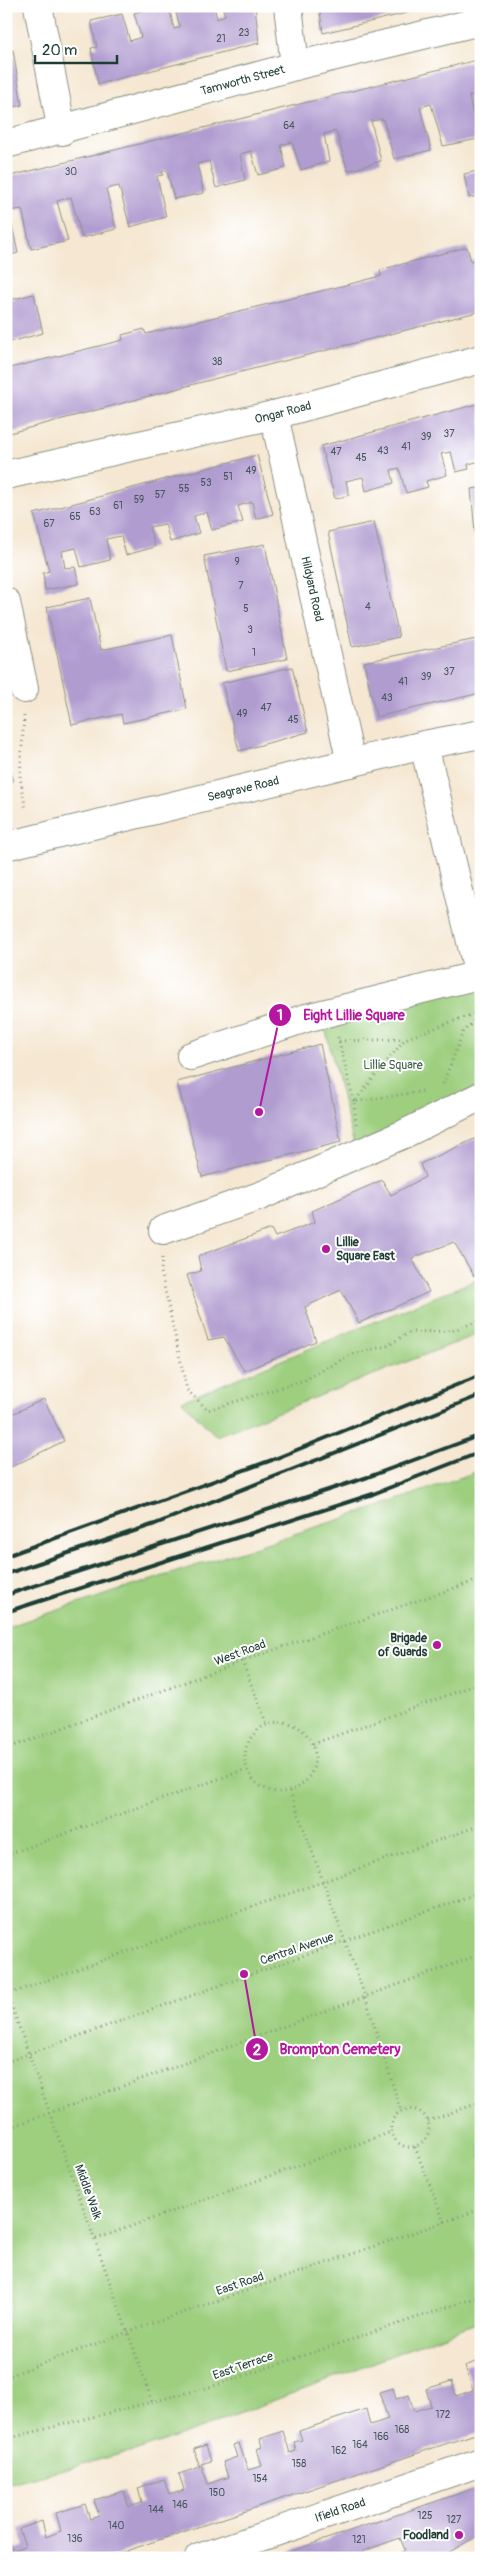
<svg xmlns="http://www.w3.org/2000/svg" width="487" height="2564" viewBox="0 0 487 2564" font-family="Pangolin,sans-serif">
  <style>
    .green { fill: #9dcf7f; stroke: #5e865a }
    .building { fill: #b19cd0 }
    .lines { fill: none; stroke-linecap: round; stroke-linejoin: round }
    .minor-casing { stroke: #8a9282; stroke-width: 30 }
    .path { stroke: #8a9282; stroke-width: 3; stroke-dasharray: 1 4; stroke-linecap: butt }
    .minor { stroke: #fff; stroke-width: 28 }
    .rail { stroke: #1f3d34; stroke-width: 4 }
    .poi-dot { fill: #b5179e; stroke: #fff; stroke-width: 2 }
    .labels { text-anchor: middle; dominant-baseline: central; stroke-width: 4; stroke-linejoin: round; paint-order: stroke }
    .number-label { font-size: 10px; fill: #44555b }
    .street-label { font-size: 12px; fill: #1f3d34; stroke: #fff }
    .park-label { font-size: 12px; fill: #3e6247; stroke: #fff }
    .poi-label { font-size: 12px; font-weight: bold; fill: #1f3d34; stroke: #fff; text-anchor: end }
    .leader { fill: none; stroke: #b5179e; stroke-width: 2 }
    .callout-dot { fill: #b5179e; stroke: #fff; stroke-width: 2 }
    .mark-label { font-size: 15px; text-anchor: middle; font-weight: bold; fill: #fff }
    .callout-label { font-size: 14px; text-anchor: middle; font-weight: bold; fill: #b5179e; stroke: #fff; stroke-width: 4; stroke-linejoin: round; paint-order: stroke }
  </style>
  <rect width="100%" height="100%" fill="#fff"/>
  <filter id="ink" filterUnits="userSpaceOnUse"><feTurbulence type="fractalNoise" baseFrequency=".02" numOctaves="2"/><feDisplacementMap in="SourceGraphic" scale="10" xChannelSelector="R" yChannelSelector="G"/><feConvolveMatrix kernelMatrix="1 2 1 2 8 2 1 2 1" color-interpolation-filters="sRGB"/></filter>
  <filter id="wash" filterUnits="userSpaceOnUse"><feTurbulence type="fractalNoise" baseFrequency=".0096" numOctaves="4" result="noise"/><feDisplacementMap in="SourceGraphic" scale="20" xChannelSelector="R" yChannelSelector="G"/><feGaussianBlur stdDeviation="1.12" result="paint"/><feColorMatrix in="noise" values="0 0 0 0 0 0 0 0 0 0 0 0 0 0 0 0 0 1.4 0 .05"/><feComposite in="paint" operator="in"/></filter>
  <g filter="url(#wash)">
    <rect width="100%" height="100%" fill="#f5e7d1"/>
    <path class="green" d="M481,985V1085L354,1146L324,1023Z
      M481,1278V1333L216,1436L182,1401Z
      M481,1470V2321L202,2428L137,2450L6,2484V1627L378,1507Z"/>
    <g id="blocks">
      <path class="building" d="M169,6L174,29L180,27L174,6H214L217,19L225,15L222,6H255L259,43L98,84L91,48L97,47L91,21L122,14L130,41L141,37L134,13L153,7Z
        M319,6H432V7L323,33Z
        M13,50L22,105L6,109V51Z
        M481,59V93L469,96L478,139L443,146L431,104L420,107L431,150L394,159L383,119L371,121L381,161L348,171L336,131L324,134L329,161L301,170L292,142L281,145L286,168L258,175L251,151L240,154L245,180L216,188L209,161L197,164L204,193L174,199L167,171H162L163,175L157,176L166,217L130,227L119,186L106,189L116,229L82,238L71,197L57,201L68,241L31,249L22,209L9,211L18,253L6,256V177Z
        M481,170V195L469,198L464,174Z
        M467,247L471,261L481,259V311L221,377L6,434V369L123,340L122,335L144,329L146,334L358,282L381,276L380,270Z
        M34,294L43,333L6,343V301Z
        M481,403V461L468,464L469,469L456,472L451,452L441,454L447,475L426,481L428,487L406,493L399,468L391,470L394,483L366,491L363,477L354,479L346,481L349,495L335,499L321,446Z
        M257,455L273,514L256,519L252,502L238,506L243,522L212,530L207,512L201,514L194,516L199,533L170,542L165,524L149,527L155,547L126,555L121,536L106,539L110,560L81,567L76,548L62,551L65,568L75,567L79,584L45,590L43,573L49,571L34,514Z
        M481,488V575H479L471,489Z
        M374,522L399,637L352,647L328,532Z
        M265,544L287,659L226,671L204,556Z
        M90,598L101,650L172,635L187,709L123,723L121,714L72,725L47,607Z
        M481,638V693L376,717L364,662Z
        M292,667L308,732L239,751L222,683Z
        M6,758L13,782L6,783Z
        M481,785V805H480L476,786Z
        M320,1044L341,1142L202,1177L177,1082Z
        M481,1136V1273L474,1276L454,1242L412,1258L429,1292L359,1323L341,1290L305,1307L316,1341L244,1371L224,1337L208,1340L187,1275L201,1271L198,1256L271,1229L275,1237L315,1222L312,1211L382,1180L391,1195L425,1177L420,1164Z
        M44,1399L64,1441L11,1467L6,1458V1417Z
        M481,2360V2432L105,2558H6V2533L12,2551L25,2546L19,2529L42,2521L46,2537L61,2531L56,2513L85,2504L90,2519L99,2516L94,2500L124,2491L129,2507L142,2503L138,2488L164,2479L169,2495L184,2490L179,2474L200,2467L194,2449L206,2445L211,2461L201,2464L208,2484L228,2477L223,2462L237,2457L233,2445L239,2443L248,2470L262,2466L257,2449L262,2447L260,2439L283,2431L290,2453L296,2451L294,2442L302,2440L299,2431L366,2409L370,2425L388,2419L379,2392L393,2388L396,2399L409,2395L414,2411L431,2406L426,2389L452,2381L456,2396L473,2390L465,2366Z
        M481,2486V2534L439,2558H392L405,2550L400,2538L363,2551L366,2558H271Z"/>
    </g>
  </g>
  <g filter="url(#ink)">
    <use href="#blocks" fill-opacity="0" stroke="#8a9282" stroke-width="1"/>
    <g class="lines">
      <defs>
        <g id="minor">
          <path d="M38,6L62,131"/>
          <path d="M288,6L295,66"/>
          <path id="s1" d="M6,144L295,66L481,21"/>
          <path id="s2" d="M274,415L351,763"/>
          <path id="s3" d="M6,475L274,415L481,359"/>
          <path d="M6,602L24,689"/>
          <path id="s4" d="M6,846L424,745L481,734"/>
          <path d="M191,1056L306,1018L479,975L424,745"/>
          <path d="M163,1230L260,1196L404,1134L481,1096"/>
          <path id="s5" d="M199,2558L481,2462"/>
        </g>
      </defs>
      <use href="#minor" class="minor-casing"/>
      <path class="path" d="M24,716L20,777L26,810
        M338,1037L354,1102L424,1091
        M339,1041L404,1039
        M443,1084L463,1032L481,1014
        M356,1124L354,1102L405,1039L481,1011
        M162,1258L161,1272L187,1390L208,1410L305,1380L352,1354L387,1346L410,1332L452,1331L481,1320
        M242,1661L267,1724
        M245 1757a35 35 0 1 1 70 0a35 35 0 1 1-70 0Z
        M313,1744L481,1683
        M6,1749L242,1661L481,1579
        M290,1791L365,1996L401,2111
        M6,1855L246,1769
        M6,1990L152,2401
        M6,1995L481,1825
        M6,2062L481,1892
        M391 2128a19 19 0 1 1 38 0a19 19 0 1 1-38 0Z
        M428,2121L481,2102
        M6,2129L481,1954
        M415,2147L444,2222
        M96,2239L391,2132
        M6,2377L128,2332L481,2209
        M6,2439L210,2387L481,2296"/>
      <use href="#minor" class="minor"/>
      <path class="rail" d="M6,1556L272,1460L481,1375
        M6,1574L155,1524L481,1395
        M6,1595L368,1477L481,1435
        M6,1612L373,1494L481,1452"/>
    </g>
  </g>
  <g class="poi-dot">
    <circle cx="326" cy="1249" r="5"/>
    <circle cx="437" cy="1645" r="5"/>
    <circle cx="459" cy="2535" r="5"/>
  </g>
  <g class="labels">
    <g class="number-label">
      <text x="244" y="33">23</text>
      <text x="221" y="39">21</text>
      <text x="289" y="126">64</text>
      <text x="71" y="172">30</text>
      <text x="217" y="362">38</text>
      <text x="449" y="434">37</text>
      <text x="426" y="437">39</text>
      <text x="406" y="447">41</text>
      <text x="383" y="451">43</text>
      <text x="336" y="452">47</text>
      <text x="361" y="458">45</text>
      <text x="251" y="471">49</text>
      <text x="228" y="477">51</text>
      <text x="206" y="483">53</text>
      <text x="184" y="489">55</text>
      <text x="160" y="495">57</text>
      <text x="139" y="500">59</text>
      <text x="118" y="506">61</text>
      <text x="95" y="512">63</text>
      <text x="75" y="517">65</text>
      <text x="49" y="524">67</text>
      <text x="237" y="562">9</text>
      <text x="241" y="586">7</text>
      <text x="368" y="607">4</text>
      <text x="246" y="609">5</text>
      <text x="250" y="630">3</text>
      <text x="254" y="653">1</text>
      <text x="449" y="672">37</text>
      <text x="426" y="677">39</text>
      <text x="403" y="682">41</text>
      <text x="387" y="698">43</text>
      <text x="266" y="708">47</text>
      <text x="242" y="714">49</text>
      <text x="293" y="720">45</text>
      <text x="443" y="2415">172</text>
      <text x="402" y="2430">168</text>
      <text x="381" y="2437">166</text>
      <text x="360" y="2445">164</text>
      <text x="339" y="2451">162</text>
      <text x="299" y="2464">158</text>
      <text x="260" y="2479">154</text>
      <text x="217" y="2493">150</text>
      <text x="180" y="2505">146</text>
      <text x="156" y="2510">144</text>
      <text x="425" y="2516">125</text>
      <text x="454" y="2520">127</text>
      <text x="116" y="2526">140</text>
      <text x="75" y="2539">136</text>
      <text x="359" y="2540">121</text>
    </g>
    <g class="street-label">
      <text stroke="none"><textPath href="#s1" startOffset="245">Tamworth Street</textPath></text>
      <text stroke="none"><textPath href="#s3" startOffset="284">Ongar Road</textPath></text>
      <text stroke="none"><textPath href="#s2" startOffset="178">Hildyard Road</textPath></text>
      <text stroke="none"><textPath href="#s4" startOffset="244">Seagrave Road</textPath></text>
      <text transform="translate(240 1653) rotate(-20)">West Road</text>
      <text transform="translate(297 1949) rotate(-19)">Central Avenue</text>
      <text transform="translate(88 2192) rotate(70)">Middle Walk</text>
      <text transform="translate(240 2284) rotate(-19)">East Road</text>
      <text transform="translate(243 2366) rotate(-19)">East Terrace</text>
      <text stroke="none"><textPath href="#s5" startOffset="149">Ifield Road</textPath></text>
    </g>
    <g class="park-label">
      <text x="393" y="1065">Lillie Square</text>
    </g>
    <g class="poi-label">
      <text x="336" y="1242" text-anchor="start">Lillie<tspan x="336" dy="14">Square East</tspan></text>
      <text x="427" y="1638">Brigade<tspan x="427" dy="14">of Guards</tspan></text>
      <text x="449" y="2535">Foodland</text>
    </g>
  </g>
  <path class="leader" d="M259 1112L280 1015M244 1974L257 2049"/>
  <g class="callout-dot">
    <circle cx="259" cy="1112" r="5"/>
    <circle cx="244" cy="1974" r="5"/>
    <circle cx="280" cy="1015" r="12"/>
    <circle cx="257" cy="2049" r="12"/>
  </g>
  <g class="mark-label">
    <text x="280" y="1020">1</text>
    <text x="257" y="2055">2</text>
  </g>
  <g class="callout-label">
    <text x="354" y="1020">Eight Lillie Square</text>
    <text x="340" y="2054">Brompton Cemetery</text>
  </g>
  <rect width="487" height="2564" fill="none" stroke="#fff" stroke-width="25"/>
  <path d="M35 55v8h82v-8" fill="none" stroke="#1f3d34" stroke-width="2.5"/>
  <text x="42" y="55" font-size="15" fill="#1f3d34" stroke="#ffffff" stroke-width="4" paint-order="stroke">20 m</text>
</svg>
